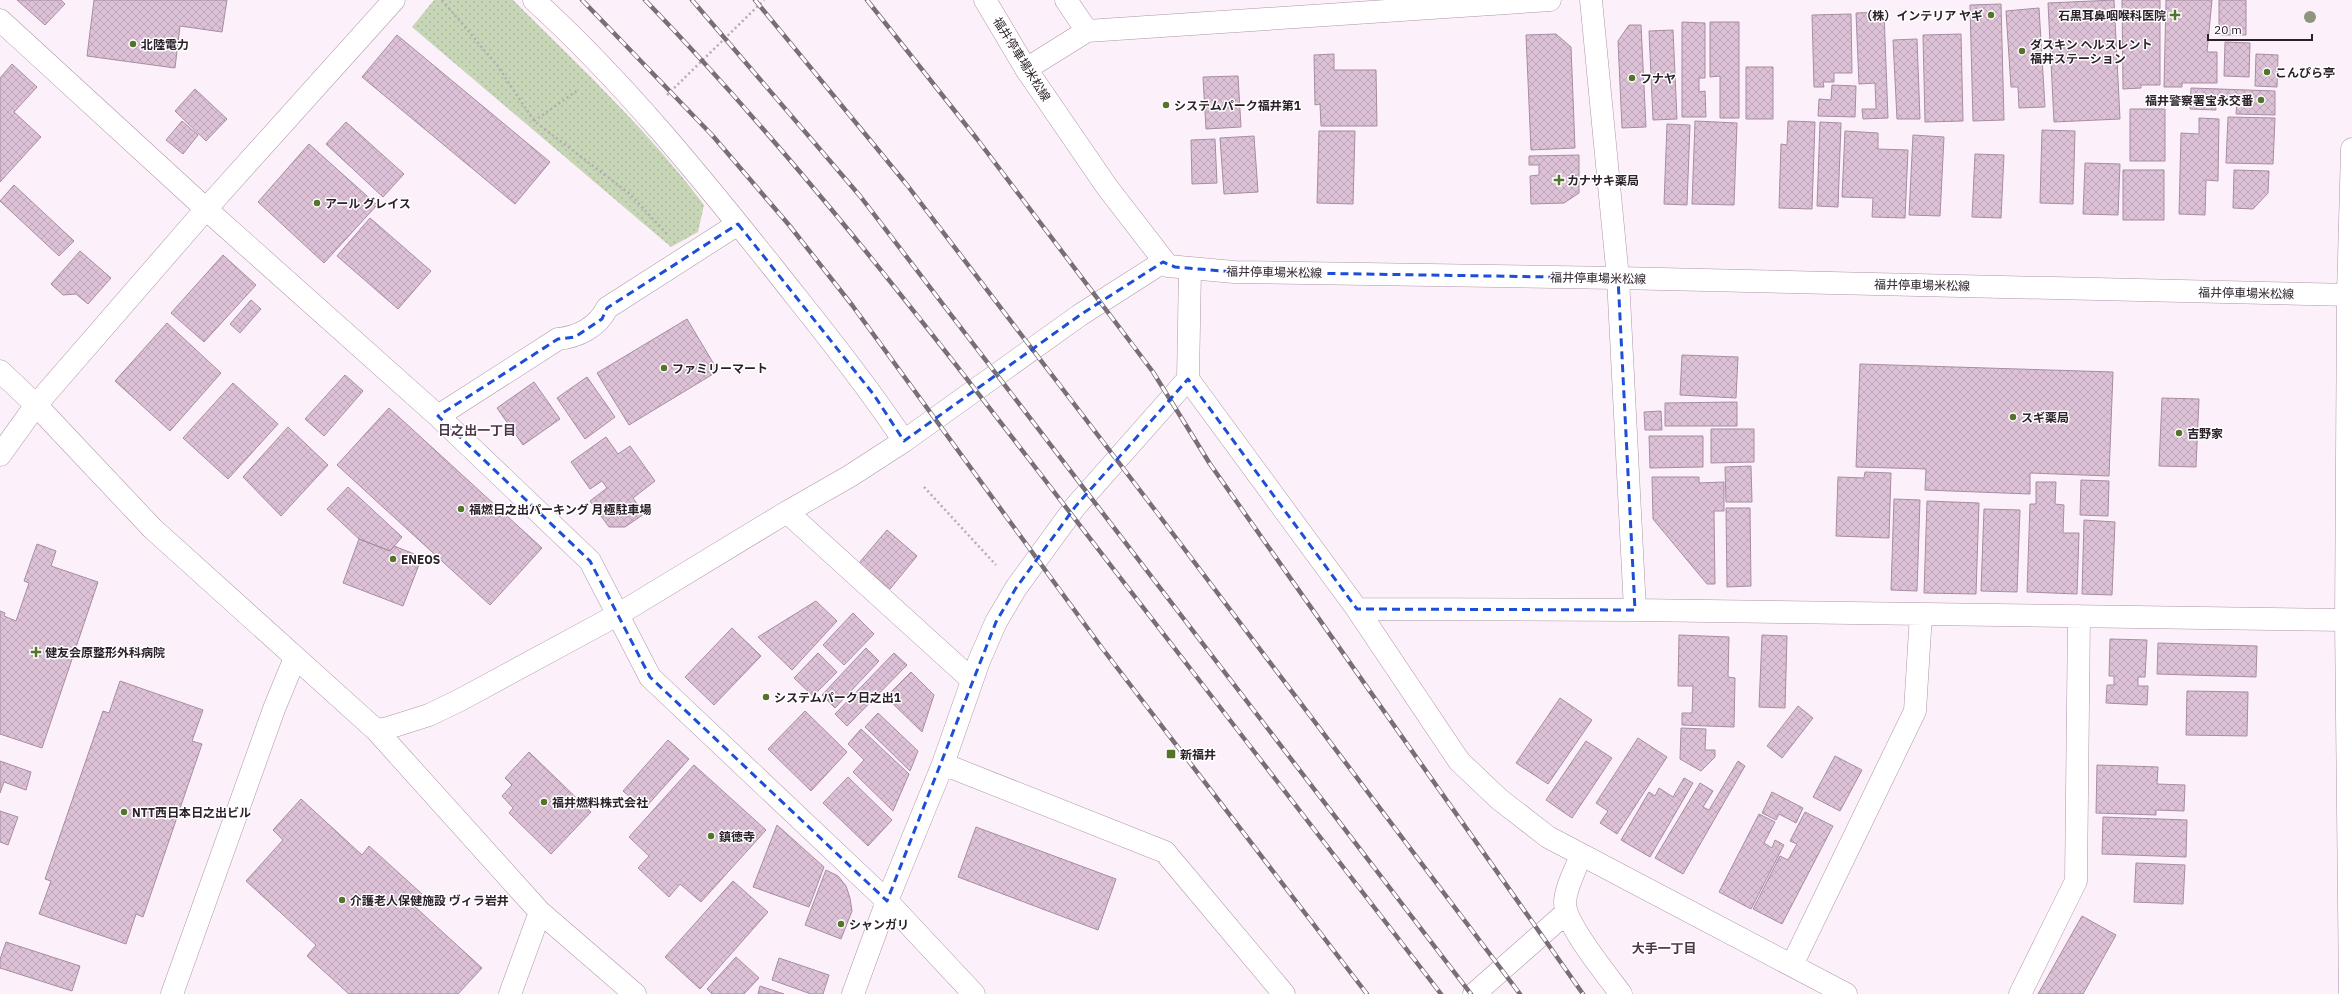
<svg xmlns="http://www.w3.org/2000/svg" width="2352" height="994" viewBox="0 0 2352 994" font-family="'IBM Plex Sans','Noto Sans JP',sans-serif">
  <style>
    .park { fill: url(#park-dots) }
    .building { fill: url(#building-cross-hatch); stroke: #a78da2 }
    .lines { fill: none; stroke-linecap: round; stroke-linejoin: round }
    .minor-casing { stroke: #af94a9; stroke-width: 23 }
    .major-casing { stroke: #af94a9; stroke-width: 23 }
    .path { stroke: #b6abb4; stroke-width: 2.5; stroke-dasharray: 2 3; stroke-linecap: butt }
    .minor { stroke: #fff; stroke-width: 22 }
    .major { stroke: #fff; stroke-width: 22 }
    .rail-casing { stroke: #796e77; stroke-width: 4.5 }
    .rail { stroke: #fff; stroke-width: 3; stroke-dasharray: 9; stroke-linecap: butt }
    .tree { fill: #8f967c }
    .marked { fill: none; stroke: #1d4ed8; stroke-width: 3; stroke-dasharray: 8 5; stroke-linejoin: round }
    .poi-dot { fill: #54742a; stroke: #fff; stroke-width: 1.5 }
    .labels { text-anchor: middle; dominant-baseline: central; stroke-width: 3; stroke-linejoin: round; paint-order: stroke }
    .poi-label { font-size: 12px; font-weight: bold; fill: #2c212a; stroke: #fff; text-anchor: start }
    .street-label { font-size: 12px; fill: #2c212a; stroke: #fff }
    .neighbourhood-label { font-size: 13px; font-weight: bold; fill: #4c3548; stroke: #fff }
  </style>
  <defs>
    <pattern id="park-dots" width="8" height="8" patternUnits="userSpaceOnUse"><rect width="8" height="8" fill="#c7d6b7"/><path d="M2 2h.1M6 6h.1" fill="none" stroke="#abb79e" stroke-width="1.8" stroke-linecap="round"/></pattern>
    <pattern id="building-cross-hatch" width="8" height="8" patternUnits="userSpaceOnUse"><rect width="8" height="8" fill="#ddc1d7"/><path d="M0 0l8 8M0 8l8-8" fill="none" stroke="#bea6b9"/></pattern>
  </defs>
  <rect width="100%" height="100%" fill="#fcf1fa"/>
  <path class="park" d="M434,0H513C579,66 648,130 704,205L698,232L671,247L412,27Z"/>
  <path class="building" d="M17,0H61L65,4L45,25Z
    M94,0H227L222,32L180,26L175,68L87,56Z
    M2114,0L2120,119L2054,122L2048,3Z
    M2122,0H2160V85H2141V88L2123,89Z
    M2166,0H2212L2207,52H2217V83H2182V87H2164Z
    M2219,0H2246V35H2219Z
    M2001,4L2004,120L1973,121L1970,5Z
    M2039,8L2045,107L2019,108L2018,87H2011L2006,11Z
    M1884,12L1888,118L1863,119L1862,109H1876L1875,83L1859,84L1856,13Z
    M1851,14L1852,73H1834V82H1823L1824,87H1814L1812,15Z
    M1682,22L1705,23V78H1699V92L1705,91L1706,117H1682Z
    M1710,22H1739V118H1720V76L1710,77Z
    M1629,25H1641L1646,127L1622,128L1618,41Z
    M1673,30L1677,119L1653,120L1649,31Z
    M1556,34L1571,47L1575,148L1531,150L1526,35Z
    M1961,34L1963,121L1925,122L1923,35Z
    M397,35L550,162L515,204L362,77Z
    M1917,39L1920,119H1897L1893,40Z
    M2225,42L2250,43L2249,77L2224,76Z
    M1334,54V70H1376L1377,126H1321L1320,104L1315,105L1314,55Z
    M2256,54L2278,55L2277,87L2255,86Z
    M12,64L37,87L14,112L41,137L0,182V78Z
    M1746,67H1773V119H1746Z
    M1238,76L1241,127L1206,129L1203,77Z
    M1832,85L1856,86L1855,117L1818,116L1819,99L1831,100Z
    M2191,88L2275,91V115L2236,114L2237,100L2215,99L2216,110L2190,109Z
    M195,89L227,119L206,141L175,111Z
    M2130,109H2165V161H2130Z
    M2228,117L2275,118L2273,164L2226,163Z
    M2199,118L2219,119L2218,181L2206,180L2205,215L2179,214L2181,133L2199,134Z
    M182,121L198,135L183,154L166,140Z
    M1695,121L1737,123L1734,205L1692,204Z
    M1788,121L1815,122L1812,209L1779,208L1781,144L1787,145Z
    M346,122L404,174L383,197L326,144Z
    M1820,122L1841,123L1838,207L1817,206Z
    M1667,124L1690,125L1687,205L1664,204Z
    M2042,130L2075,131L2073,204L2040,203Z
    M1319,131H1355L1353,204L1317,203Z
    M1845,131L1878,133V149L1908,150L1905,218L1872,217L1873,198L1842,197Z
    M1913,135L1944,137L1940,216L1909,215Z
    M1254,136L1258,192L1224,194L1220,138Z
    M1215,139L1217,183L1192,184L1191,140Z
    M309,144L377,205L324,263L258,202Z
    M1975,154L2004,155L2001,218L1972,217Z
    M1579,155V193L1564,203L1531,204L1530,176L1539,175V165H1529V156Z
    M2085,163L2120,164L2118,215L2083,214Z
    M2123,170H2164V220H2123Z
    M2234,170L2269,171L2268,193L2253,209L2233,208Z
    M14,185L74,241L59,256L0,201Z
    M370,218L431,271L398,309L337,256Z
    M80,251L111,278L88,304L76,294L63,295L51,284Z
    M223,255L256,285L204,342L171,313Z
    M251,300L261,309L240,333L230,324Z
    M687,319L718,371L629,425L597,373Z
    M167,323L221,373L170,431L115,381Z
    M1682,355L1738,357L1736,398L1680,395Z
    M1860,364L2113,372L2109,476L2030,473V494L1925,490L1926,469L1856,467Z
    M345,375L363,391L324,436L305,419Z
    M587,377L615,417L585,439L557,398Z
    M534,382L560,419L523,445L497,408Z
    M233,383L278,424L228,479L183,438Z
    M2162,398L2199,399L2196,467L2159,466Z
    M1737,402V426H1665V403Z
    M389,408L542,548L490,605L337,465Z
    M1661,411L1662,430H1645L1644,412Z
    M288,427L328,465L281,516L243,477Z
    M1711,429H1754V462L1711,463Z
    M1649,436H1703V467L1650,468Z
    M606,437L618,454L630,446L655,481L633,498L644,514L625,527H609L590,501L607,488L602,481L590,489L571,462Z
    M1751,466L1752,502H1726L1725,467Z
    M1865,472L1891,473L1889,538L1836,536L1838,477L1864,478Z
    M1652,477H1699V483L1724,482V511H1714L1715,584H1707L1653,519Z
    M2081,480L2109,481L2108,516L2080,515Z
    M2036,482H2056L2055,504L2064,505L2063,533H2079L2077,594L2027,592L2030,504H2036Z
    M348,487L402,537L390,551L359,539L327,509Z
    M1894,499L1920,500L1917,591L1891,590Z
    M1927,501L1979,503L1976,594L1924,593Z
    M1726,508H1750L1751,586L1727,587Z
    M1984,509L2020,510L2017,592L1981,591Z
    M2084,520L2115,522L2112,595L2082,594Z
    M887,530L917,556L890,589L859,563Z
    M359,539L390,551L394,546L422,557L403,606L343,583Z
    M37,544L56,551L51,566L98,582L42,748L0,734V611L5,613L4,616L16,621L29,583L24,581Z
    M816,601L837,621L792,670L758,637Z
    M853,613L874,634L844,665L823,645Z
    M732,628L761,656L714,705L685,677Z
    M1679,635L1729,637L1728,677L1735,678L1734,727L1682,725V713H1692L1693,686H1678Z
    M1762,635L1787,636L1785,708L1759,707Z
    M2110,639L2147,640L2145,677H2138V686H2148L2147,705L2106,703L2107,685H2114V676H2109Z
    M2158,643L2257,646L2256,677L2157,674Z
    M866,648L879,661L835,708L822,695Z
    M818,653L837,672L813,696L794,678Z
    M894,653L907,665L847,726L835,714Z
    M911,672L934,695L922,732L886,697Z
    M120,681L203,710L192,741L202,744L143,917L136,914L126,944L39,914L51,881L45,879L103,711L109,713Z
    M2187,691L2248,692L2247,736L2186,735Z
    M1560,698L1592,720L1548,784L1516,763Z
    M1798,706L1813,718L1782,758L1767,746Z
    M805,711L847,752L811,791L768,749Z
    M878,713L918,751L910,771L865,727Z
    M1681,728L1706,729L1705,750H1715V757L1701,771L1680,759Z
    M861,729L909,774L893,811L853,772L864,760L848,744Z
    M1638,738L1667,757L1617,834L1600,823L1608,811L1596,803Z
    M668,740L689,759L644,809L623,791Z
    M1586,741L1612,758L1572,818L1546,800Z
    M529,752L591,812L551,854L509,813L513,808L502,796L512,785L505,778Z
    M1835,756L1862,770L1840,811L1813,797Z
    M0,761L31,772L26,790L4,782L0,793Z
    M1738,761L1745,766L1683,874L1655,858L1700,783L1713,791L1703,807L1709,810Z
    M694,765L766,830L701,902L680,884L669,897L638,868L649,856L629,837Z
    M2097,765L2158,767L2157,784L2185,785L2184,811L2156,810V815L2096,813Z
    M848,777L892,820L868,846L823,803Z
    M1684,778L1693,783L1650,857L1621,840L1649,792L1655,796L1659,788L1673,797Z
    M1772,792L1803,808L1796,823L1779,814L1776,820L1762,813Z
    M301,799L362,855L369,846L422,894L413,905L482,968L458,994H349L307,956L316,945L246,881L283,840L273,830Z
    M0,811L18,817L8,845L0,842Z
    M1805,812L1833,826L1782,924L1753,909L1780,856L1788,860L1797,844L1790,841Z
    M1759,814L1775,822L1764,843L1772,848L1775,840L1784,845L1751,909L1719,892Z
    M2103,817L2187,820L2186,857L2102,854Z
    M777,825L824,867L809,907L753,887Z
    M976,827L1116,879L1098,930L958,877Z
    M2136,863L2185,865L2183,904L2134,902Z
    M826,870L838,876L846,886L850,898L852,911L841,939L805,925Z
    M733,881L768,912L700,989L665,957Z
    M2082,916L2116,935L2083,994H2038Z
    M6,942L80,966L72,991L0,968V959Z
    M736,957L759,978L744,994H712L707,989Z
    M779,958L829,975L823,994H811L772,980Z
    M760,986L784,994H758Z"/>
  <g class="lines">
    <defs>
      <path id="minor" d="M534,0C623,81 700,176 775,270C819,326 864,381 904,441
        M1066,0L1087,31
        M1591,0L1618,278L1635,610
        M0,20L206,209L438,416L590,561L650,677L887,901L974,994
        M1026,69L1087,31L1550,0
        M1190,269L1188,379L1357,609L1459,761L1499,799L1548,837L1846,994
        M0,371L36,405L153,529L376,730L388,728L429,715L460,700L619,614L787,512L850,476L904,441L1080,315L1163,262
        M438,416L558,339C578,337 598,327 607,308L738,224
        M0,455L36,405L206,209L394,0
        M787,512L972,680
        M1357,609L1635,610L2346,620
        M376,730L540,912L635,994
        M943,764L1165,852L1284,994
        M1581,855C1576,869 1566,886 1565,902C1564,923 1607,975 1621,994
        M1792,965L1915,711L1921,614
        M172,994L274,709L295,658
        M510,994L540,912
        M853,994L887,901L943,764L979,661L996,622L1016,588L1075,507L1188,379
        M1474,994L1567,912
        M2020,994L2076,881L2079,616"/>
      <path id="major" d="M985,0L1026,69L1107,187L1168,266L1234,272L1618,278L2352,295
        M2350,994L2346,620L2348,295L2352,149"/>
    </defs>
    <use href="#minor" class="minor-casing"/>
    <use href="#major" class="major-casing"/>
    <path class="path" d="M442,0L497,65L534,121L630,194L667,234
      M667,95L764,0
      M534,121L578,90
      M924,487L996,565"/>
    <use href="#minor" class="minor"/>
    <use href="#major" class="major"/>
    <defs>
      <path id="rail" d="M582,0L712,135L789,225L852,305L1102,648L1367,994
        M645,0C795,155 927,326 1058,497C1186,663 1313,828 1441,994
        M692,0L860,196L1471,994
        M755,0L907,185L1155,510L1520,994
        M867,0L977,139L1153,372L1210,464L1583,994"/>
    </defs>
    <use href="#rail" class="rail-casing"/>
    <use href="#rail" class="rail"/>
  </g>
  <circle class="tree" cx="2310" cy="17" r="6"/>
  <path class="marked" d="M738,224L874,395L904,441L1080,315L1163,262L1175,267L1234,272L1618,278L1635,610L1357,609L1188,379L1075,507L1016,588L996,622L887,901L650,677L590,561L438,416L558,339L575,337L602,319L607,308Z"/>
  <g class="poi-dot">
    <circle cx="1991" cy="15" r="4"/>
    <path d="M2173 9h4v4h4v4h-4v4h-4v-4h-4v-4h4z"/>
    <circle cx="133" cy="44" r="4"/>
    <circle cx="2022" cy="51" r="4"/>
    <circle cx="2267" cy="72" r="4"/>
    <circle cx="1632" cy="78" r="4"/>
    <circle cx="2261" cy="100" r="4"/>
    <circle cx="1166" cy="105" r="4"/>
    <path d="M1557 174h4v4h4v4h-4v4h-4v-4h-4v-4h4z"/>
    <circle cx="317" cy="203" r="4"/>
    <circle cx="664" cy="368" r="4"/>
    <circle cx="2013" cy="417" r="4"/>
    <circle cx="2179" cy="433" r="4"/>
    <circle cx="461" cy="509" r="4"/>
    <circle cx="393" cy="559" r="4"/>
    <path d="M34 646h4v4h4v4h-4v4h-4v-4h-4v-4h4z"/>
    <circle cx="766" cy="697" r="4"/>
    <rect x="1166" y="749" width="10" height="10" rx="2"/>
    <circle cx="544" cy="802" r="4"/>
    <circle cx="124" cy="812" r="4"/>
    <circle cx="711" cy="836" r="4"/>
    <circle cx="342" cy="900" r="4"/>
    <circle cx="841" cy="924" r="4"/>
  </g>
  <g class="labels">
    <g class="poi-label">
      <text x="1983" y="15" text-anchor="end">（株）インテリア ヤギ</text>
      <text x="2166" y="15" text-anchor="end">石黒耳鼻咽喉科医院</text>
      <text x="141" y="44">北陸電力</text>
      <text x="2030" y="44">ダスキン ヘルスレント<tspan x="2030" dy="14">福井ステーション</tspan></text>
      <text x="2275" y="72">こんぴら亭</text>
      <text x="1640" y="78">フナヤ</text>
      <text x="2253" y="100" text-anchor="end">福井警察署宝永交番</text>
      <text x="1174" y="105">システムパーク福井第1</text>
      <text x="1567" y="180">カナサキ薬局</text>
      <text x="325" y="203">アール グレイス</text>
      <text x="672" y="368">ファミリーマート</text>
      <text x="2021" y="417">スギ薬局</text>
      <text x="2187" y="433">吉野家</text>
      <text x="469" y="509">福燃日之出パーキング 月極駐車場</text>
      <text x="401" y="559">ENEOS</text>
      <text x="45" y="652">健友会原整形外科病院</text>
      <text x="774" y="697">システムパーク日之出1</text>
      <text x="1180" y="754">新福井</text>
      <text x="552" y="802">福井燃料株式会社</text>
      <text x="132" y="812">NTT西日本日之出ビル</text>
      <text x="719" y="836">鎮徳寺</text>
      <text x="350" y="900">介護老人保健施設 ヴィラ岩井</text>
      <text x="849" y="924">シャンガリ</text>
    </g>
    <g class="street-label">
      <text transform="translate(1022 59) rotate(58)">福井停車場米松線</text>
      <text transform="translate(1274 272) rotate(1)">福井停車場米松線</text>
      <text transform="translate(1598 278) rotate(1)">福井停車場米松線</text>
      <text transform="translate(1922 285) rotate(1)">福井停車場米松線</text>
      <text transform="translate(2246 293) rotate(1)">福井停車場米松線</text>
    </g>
    <g class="neighbourhood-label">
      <text x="477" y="430">日之出一丁目</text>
      <text x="1664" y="948">大手一丁目</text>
    </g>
  </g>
  <path d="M2208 34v6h104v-6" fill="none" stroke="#2c212a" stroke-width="2"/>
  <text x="2214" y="34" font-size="12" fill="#2c212a" stroke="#ffffff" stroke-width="3" paint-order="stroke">20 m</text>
</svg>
